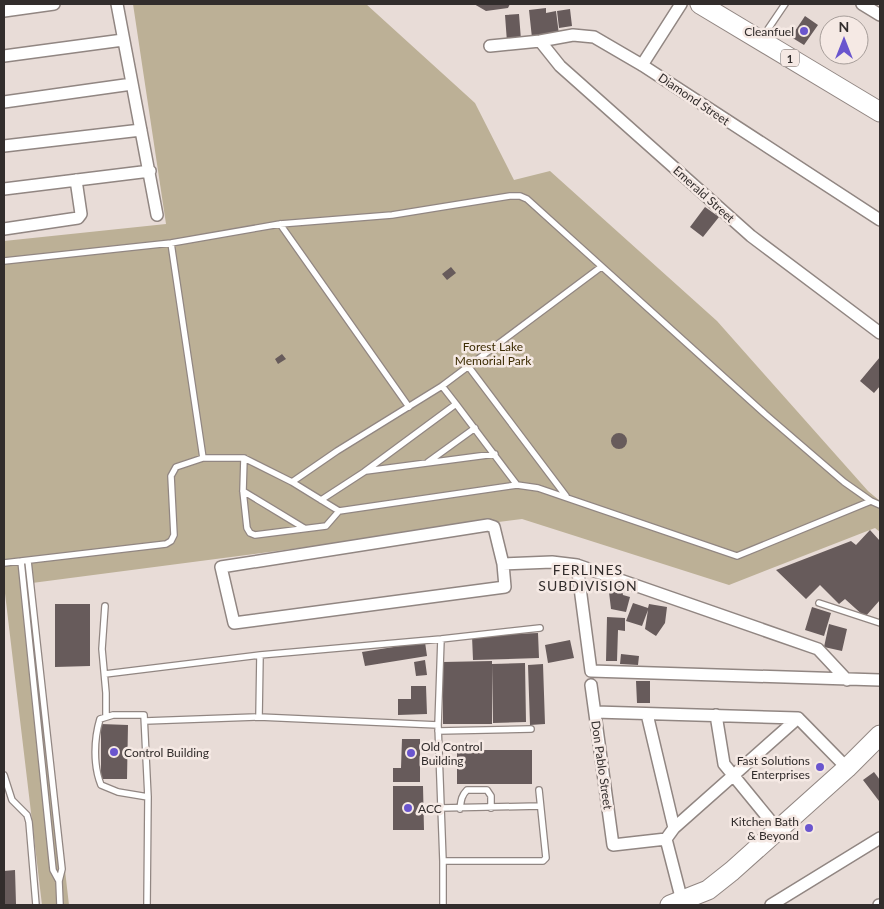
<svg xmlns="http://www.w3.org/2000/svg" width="884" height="909" viewBox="0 0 884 909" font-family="Lato,sans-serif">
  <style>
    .green { fill: #bcb096 }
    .building { fill: #675b5b }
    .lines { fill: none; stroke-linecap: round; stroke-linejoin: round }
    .service-casing { stroke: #918682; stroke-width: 8 }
    .minor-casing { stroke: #918682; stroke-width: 14 }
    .trunk-casing { stroke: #918682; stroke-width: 21 }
    .service { stroke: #fff; stroke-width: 5.5 }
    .minor { stroke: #fff; stroke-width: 11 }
    .trunk { stroke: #fff; stroke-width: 19 }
    .poi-dot { fill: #6a55ce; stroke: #f5e9e4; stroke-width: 2 }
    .labels { text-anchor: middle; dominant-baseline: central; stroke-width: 5; stroke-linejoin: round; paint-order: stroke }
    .shield { fill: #f5e9e4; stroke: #6c6563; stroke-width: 1 }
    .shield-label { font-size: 11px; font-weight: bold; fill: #322d2c }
    .poi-label { font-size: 12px; fill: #322d2c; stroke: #f5e9e4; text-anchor: end }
    .street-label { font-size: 12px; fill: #322d2c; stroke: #f5e9e4 }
    .park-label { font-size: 12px; fill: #3d2d04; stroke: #f5e9e4 }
    .neighbourhood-label { font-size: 14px; letter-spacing: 1px; fill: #322d2c; stroke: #f5e9e4 }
  </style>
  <rect width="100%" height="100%" fill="#e8dcd7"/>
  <path class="green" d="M133,4H366L475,103L514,180L550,171L717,321L868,491L880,501V532L875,528L729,585L522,519L32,583L69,905H42L4,585V241L166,224Z"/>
  <path class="building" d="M474,4H510L508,8L486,11Z
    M546,8V13L556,11L559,35L532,38L529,10Z
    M570,9L572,26L559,28L557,11Z
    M519,14L521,40L507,42L505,15Z
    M805,16L818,25L804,45L791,37Z
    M705,207L719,217L703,237L690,227Z
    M451,267L456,273L447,280L442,274Z
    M282,354L286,359L278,364L275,359Z
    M880,357V386L874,393L860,381Z
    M611 441a8 8 0 1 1 16 0a8 8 0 1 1-16 0Z
    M870,530L880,541V600L865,617L845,599L839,604L820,585L806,599L776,570L851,541L856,545Z
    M622,591L623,595L630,597L626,612L611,609L609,592Z
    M633,603L648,608L649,604L667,607L665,623L656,636L645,629L648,610L642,626L626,621Z
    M55,604H90V666L55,667Z
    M812,607L831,613L824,636L805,630Z
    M607,617L625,618V631L618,630L617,661H606Z
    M829,624L847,629L842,651L824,647Z
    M538,633L539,658L473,660L472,636Z
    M570,640L574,658L548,663L545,645Z
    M425,642L427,656L365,666L362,652Z
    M621,654L639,656L638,665L620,664Z
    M425,660L427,675L416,676L414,662Z
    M492,661V724H443V662Z
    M525,663L526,722L493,723L492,664Z
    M543,664L545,724L530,725L528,665Z
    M636,681H650V703H637Z
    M411,686H426L427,714L398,715V699H411Z
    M101,724L128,725L127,779H101Z
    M402,739H420V782H393V768H401Z
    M457,750H532V784H457Z
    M874,772L880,780V799L879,801L863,780Z
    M393,786H423L424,830H393Z
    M15,870L16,904H4V871Z"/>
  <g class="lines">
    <defs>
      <path id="service" d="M762,38L785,4
        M280,224L409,407
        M171,243L203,458
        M4,261L171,243L280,224L392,215L510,196H520L527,199L765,414L844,482L871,501L880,505
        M468,366L566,496
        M442,386L456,404
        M244,458L243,491L247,528L250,533L255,535L326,526L339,511
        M428,462L475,428
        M366,471L495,454
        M292,482L339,511L517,485L538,488L737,556L871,501
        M243,491L304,528
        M321,500L364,472L456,404L517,485
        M21,561L53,870L59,881
        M28,561L62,869L59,881L60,905
        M4,563L166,544L171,541L174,535L171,476L176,467L203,458H244L292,482L337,451L442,386L601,267
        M819,603L880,623
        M105,606L102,649L106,693V717
        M441,639L438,725L443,861V905
        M105,674L260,655L441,639L540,628
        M259,717L260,655
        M145,721L259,717L438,725
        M438,731L531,729
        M4,775L12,800L27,815L29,822L36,905
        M440,808L540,806
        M460,809C461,801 461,796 467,790H487L491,796V808
        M443,861H543L546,858L539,790
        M147,905L148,797L144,715H113L100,719C94,739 93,765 101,785L118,792L148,797"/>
      <path id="minor" d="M117,4L157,215
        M862,4L880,15
        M4,11L54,4
        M540,41L560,66L751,236L880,333
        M490,46L540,41L573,35L594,37L642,65L880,220
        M4,56L123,40
        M642,65L681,4
        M4,102L132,84
        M4,146L141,130
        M4,189L150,171
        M4,229L78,218L81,214L76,180
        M488,525L494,527L503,564L505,587L234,623L221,567Z
        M503,564L552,562L577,565L818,649L847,680
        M577,565L591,671L880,680
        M591,685L613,845L666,839L674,828L798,718
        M595,712L798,718L847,768
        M647,714L674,828
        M716,715L724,764L778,830
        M666,839L682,901
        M771,905L880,838
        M879,905H880"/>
      <path id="trunk" d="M700,4L880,112
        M670,905L708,890L732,871L847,768L880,735"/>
    </defs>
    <use href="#service" class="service-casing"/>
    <use href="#minor" class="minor-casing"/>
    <use href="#trunk" class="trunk-casing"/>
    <use href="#service" class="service"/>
    <use href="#minor" class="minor"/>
    <use href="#trunk" class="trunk"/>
  </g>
  <g class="poi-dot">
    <circle cx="804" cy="31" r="5"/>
    <circle cx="114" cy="752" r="5"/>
    <circle cx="411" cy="753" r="5"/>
    <circle cx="820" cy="767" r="5"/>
    <circle cx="408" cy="808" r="5"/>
    <circle cx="809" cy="828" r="5"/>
  </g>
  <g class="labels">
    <rect class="shield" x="781" y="49.5" width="18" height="17" rx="4"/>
    <g class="shield-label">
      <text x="790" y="58">1</text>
    </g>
    <g class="poi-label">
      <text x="794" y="31">Cleanfuel</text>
      <text x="421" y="746" text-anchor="start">Old Control<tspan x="421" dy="14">Building</tspan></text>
      <text x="124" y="752" text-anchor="start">Control Building</text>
      <text x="810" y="760">Fast Solutions<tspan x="810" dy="14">Enterprises</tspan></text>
      <text x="418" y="808" text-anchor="start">ACC</text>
      <text x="799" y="821">Kitchen Bath<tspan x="799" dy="14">&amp; Beyond</tspan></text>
    </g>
    <g class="street-label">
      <text transform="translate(694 99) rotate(34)">Diamond Street</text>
      <text transform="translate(704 194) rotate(42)">Emerald Street</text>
      <text transform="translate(602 765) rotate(82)">Don Pablo Street</text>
    </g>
    <g class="park-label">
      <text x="493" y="346">Forest Lake<tspan x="493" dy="14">Memorial Park</tspan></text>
    </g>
    <g class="neighbourhood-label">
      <text x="588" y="569">FERLINES<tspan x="588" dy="16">SUBDIVISION</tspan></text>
    </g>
  </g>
  <rect width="884" height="909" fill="none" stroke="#322d2c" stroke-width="10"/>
  <g transform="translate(844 40)"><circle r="24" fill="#f5e9e4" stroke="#a79e9a"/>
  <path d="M0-4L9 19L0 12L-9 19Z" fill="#6a55ce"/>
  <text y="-8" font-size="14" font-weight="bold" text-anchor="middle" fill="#322d2c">N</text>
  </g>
</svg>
